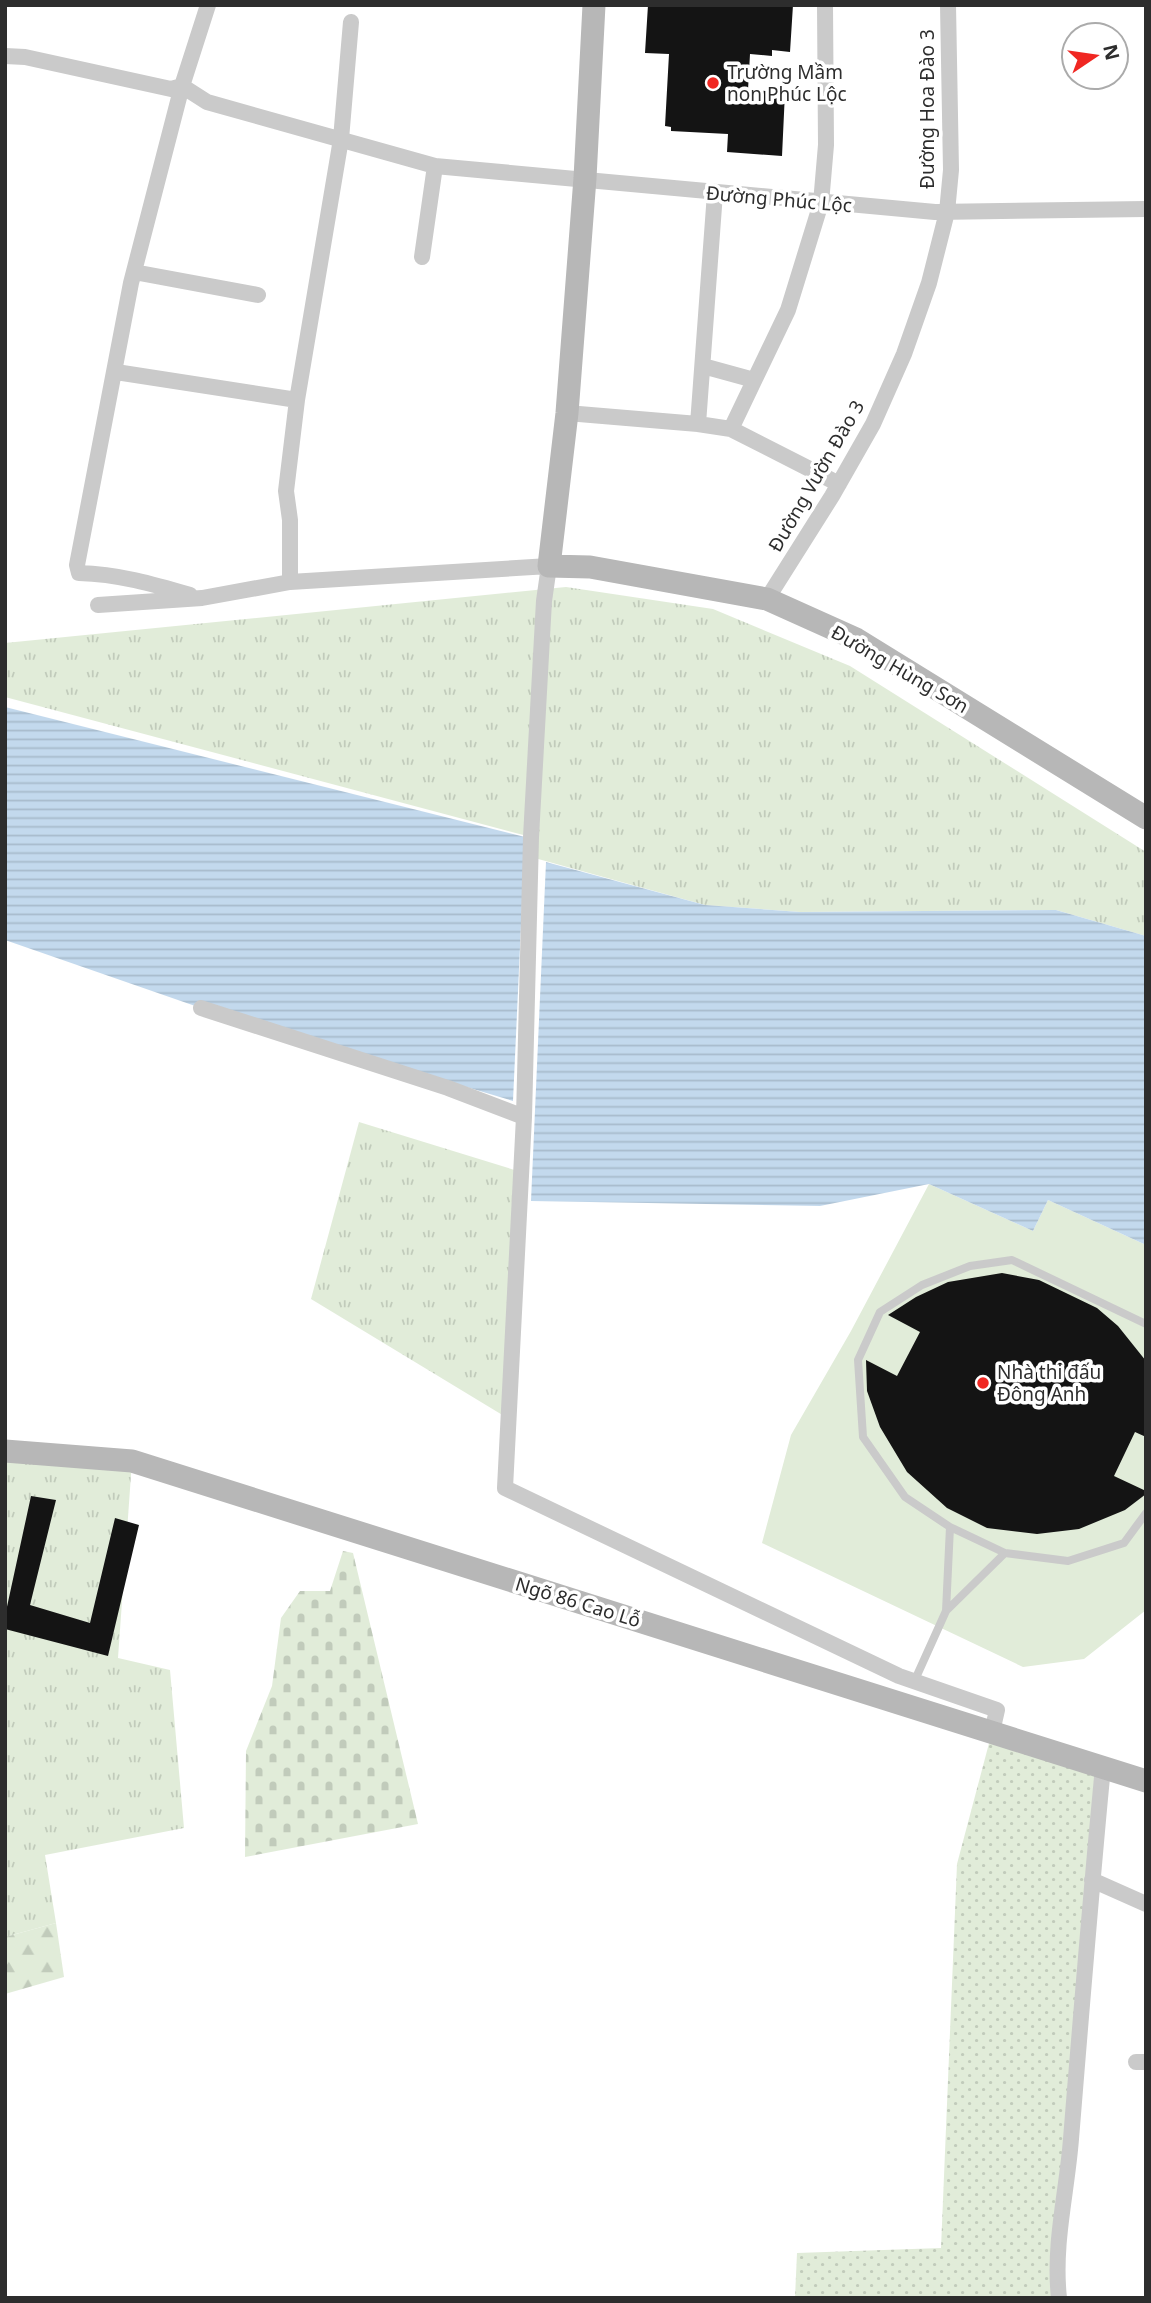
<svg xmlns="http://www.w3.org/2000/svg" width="1151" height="2303" viewBox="0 0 1151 2303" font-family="'Noto Sans',sans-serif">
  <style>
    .grass { fill: url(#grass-tufts) }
    .forest { fill: url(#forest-firs) }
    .cemetery { fill: url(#cemetery-stones) }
    .park { fill: #e1ecd9 }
    .garden { fill: url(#garden-dots) }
    .water { fill: url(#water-rules) }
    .building { fill: #141414 }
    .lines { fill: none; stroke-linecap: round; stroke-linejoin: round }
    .lane { stroke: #cacaca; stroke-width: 8 }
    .street { stroke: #cacaca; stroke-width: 16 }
    .secondary { stroke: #b7b7b7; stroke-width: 23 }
    .poi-dot { fill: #f02722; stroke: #fff; stroke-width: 2.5 }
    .labels { text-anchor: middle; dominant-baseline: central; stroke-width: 7; stroke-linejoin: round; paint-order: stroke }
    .poi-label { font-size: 19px; fill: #2d2d2d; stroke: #fff; text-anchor: start }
    .street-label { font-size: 19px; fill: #2d2d2d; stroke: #fff }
  </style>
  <defs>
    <pattern id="grass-tufts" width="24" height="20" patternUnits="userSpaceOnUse" patternTransform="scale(1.75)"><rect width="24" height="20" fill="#e1ecd9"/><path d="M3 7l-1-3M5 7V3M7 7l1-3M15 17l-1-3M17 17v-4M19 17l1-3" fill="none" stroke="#c1cbbb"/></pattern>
    <pattern id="forest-firs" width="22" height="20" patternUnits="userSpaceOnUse" patternTransform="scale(1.75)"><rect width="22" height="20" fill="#e1ecd9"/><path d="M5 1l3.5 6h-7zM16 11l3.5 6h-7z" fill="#c1cbbb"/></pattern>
    <pattern id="cemetery-stones" width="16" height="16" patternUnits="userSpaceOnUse" patternTransform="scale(1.75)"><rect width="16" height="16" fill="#e1ecd9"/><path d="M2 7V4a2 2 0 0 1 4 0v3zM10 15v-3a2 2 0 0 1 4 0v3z" fill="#c1cbbb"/></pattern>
    <pattern id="garden-dots" width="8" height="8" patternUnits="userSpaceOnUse" patternTransform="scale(1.75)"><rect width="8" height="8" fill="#e1ecd9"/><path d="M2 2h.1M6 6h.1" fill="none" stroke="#c1cbbb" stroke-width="1.8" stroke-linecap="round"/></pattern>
    <pattern id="water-rules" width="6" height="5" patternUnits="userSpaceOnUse" patternTransform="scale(1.75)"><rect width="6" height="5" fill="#c3d9ed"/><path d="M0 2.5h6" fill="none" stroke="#a8bbcc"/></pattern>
  </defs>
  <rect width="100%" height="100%" fill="#fff"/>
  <path class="grass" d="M566,587L713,609L850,666L1146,852V936L1056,910L800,912L705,905L531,857V837L5,697V643Z
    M359,1122L521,1172L509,1419L311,1299Z
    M5,1450L132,1461L118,1658L170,1670L184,1828L45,1855L56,1923L5,1937Z"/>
  <path class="forest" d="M56,1923L64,1977L5,1994V1937Z"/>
  <path class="cemetery" d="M343,1551L353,1553L418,1824L245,1857L246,1751L272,1686L281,1618L300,1591H330Z"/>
  <path class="park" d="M929,1184L1033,1231L1048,1200L1146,1245V1610L1084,1659L1023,1667L762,1543L791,1435L851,1331Z"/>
  <path class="garden" d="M992,1732L1103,1767L1059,2298H795L797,2253L941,2248L957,1864Z"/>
  <path class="water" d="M5,707L525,837L513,1101L201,1008L5,940Z
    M546,862L705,905L800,912L1056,910L1146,936V1245L1048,1200L1033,1231L929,1184L820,1206L531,1201Z"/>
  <path class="building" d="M648,5H793L790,52L772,50V56L750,54L748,90L785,92L782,156L727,152L728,134L671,131V127L665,126L669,54L645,53Z
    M1002,1273L1039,1280L1097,1308L1118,1326L1146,1361V1437L1135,1432L1114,1476L1146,1491V1494L1125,1510L1079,1529L1037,1534L987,1528L947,1508L907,1472L880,1427L867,1391L866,1360L897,1376L920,1332L888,1315L916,1297L948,1282Z
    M31,1496L56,1500L30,1605L90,1623L115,1518L139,1525L108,1656L5,1629V1616Z"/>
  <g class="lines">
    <path class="lane" d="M950,1527L1005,1553
      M946,1611L950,1527L905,1497L863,1437L858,1360L880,1312L922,1285L970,1266L1012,1260L1146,1324
      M914,1682L946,1611L1005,1553L1068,1561L1124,1543L1146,1513"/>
    <path class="street" d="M5,56L25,57L171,89L182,86L207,102L435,166L935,212L1146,209
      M422,257L435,166
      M134,272L258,295
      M703,366L754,380
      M116,372L297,400
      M567,413L698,424L731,429L839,484
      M698,424L715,193
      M731,429L788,310L821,203L826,145L825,5
      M290,582V520L286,491L297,400L341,139L351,22
      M190,595C153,584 118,574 79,573L77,565L131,283L182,86L208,5
      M767,599L832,496L873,424L904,354L929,283L947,212L951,170L948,5
      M98,605L202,598L290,582L549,566L544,601L531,837L524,1117L505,1488L899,1676L997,1710L992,1732
      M201,1008L448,1088L524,1117
      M1092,1880L1146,1904
      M1136,2062H1146
      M1059,2298C1053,2244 1067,2192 1071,2139C1081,2015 1091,1891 1103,1767"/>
    <path class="secondary" d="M594,5L585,178L567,413L549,566L590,567L767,599L856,639L1146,818
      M5,1451L132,1461L1146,1781"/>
  </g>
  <g class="poi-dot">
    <circle cx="713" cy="83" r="7"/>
    <circle cx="983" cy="1383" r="7"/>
  </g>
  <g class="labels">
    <g class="poi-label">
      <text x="727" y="72">Trường Mầm<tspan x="727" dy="22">non Phúc Lộc</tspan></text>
      <text x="997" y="1372">Nhà thi đấu<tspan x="997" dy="22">Đông Anh</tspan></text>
    </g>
    <g class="street-label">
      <text transform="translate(927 109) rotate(-90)">Đường Hoa Đào 3</text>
      <text transform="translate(779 199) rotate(5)">Đường Phúc Lộc</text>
      <text transform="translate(816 476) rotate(-60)">Đường Vườn Đào 3</text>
      <text transform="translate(900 669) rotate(30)">Đường Hùng Sơn</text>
      <text transform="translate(578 1602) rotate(17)">Ngõ 86 Cao Lỗ</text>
    </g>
  </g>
  <rect width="1151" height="2303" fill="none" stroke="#2d2d2d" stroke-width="14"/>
  <g transform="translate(1095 56) rotate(77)"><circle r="33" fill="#ffffff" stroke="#ababab" stroke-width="2"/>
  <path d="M0-5L12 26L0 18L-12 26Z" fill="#f02722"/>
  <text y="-10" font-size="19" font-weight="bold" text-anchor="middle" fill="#2d2d2d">N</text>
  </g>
</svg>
